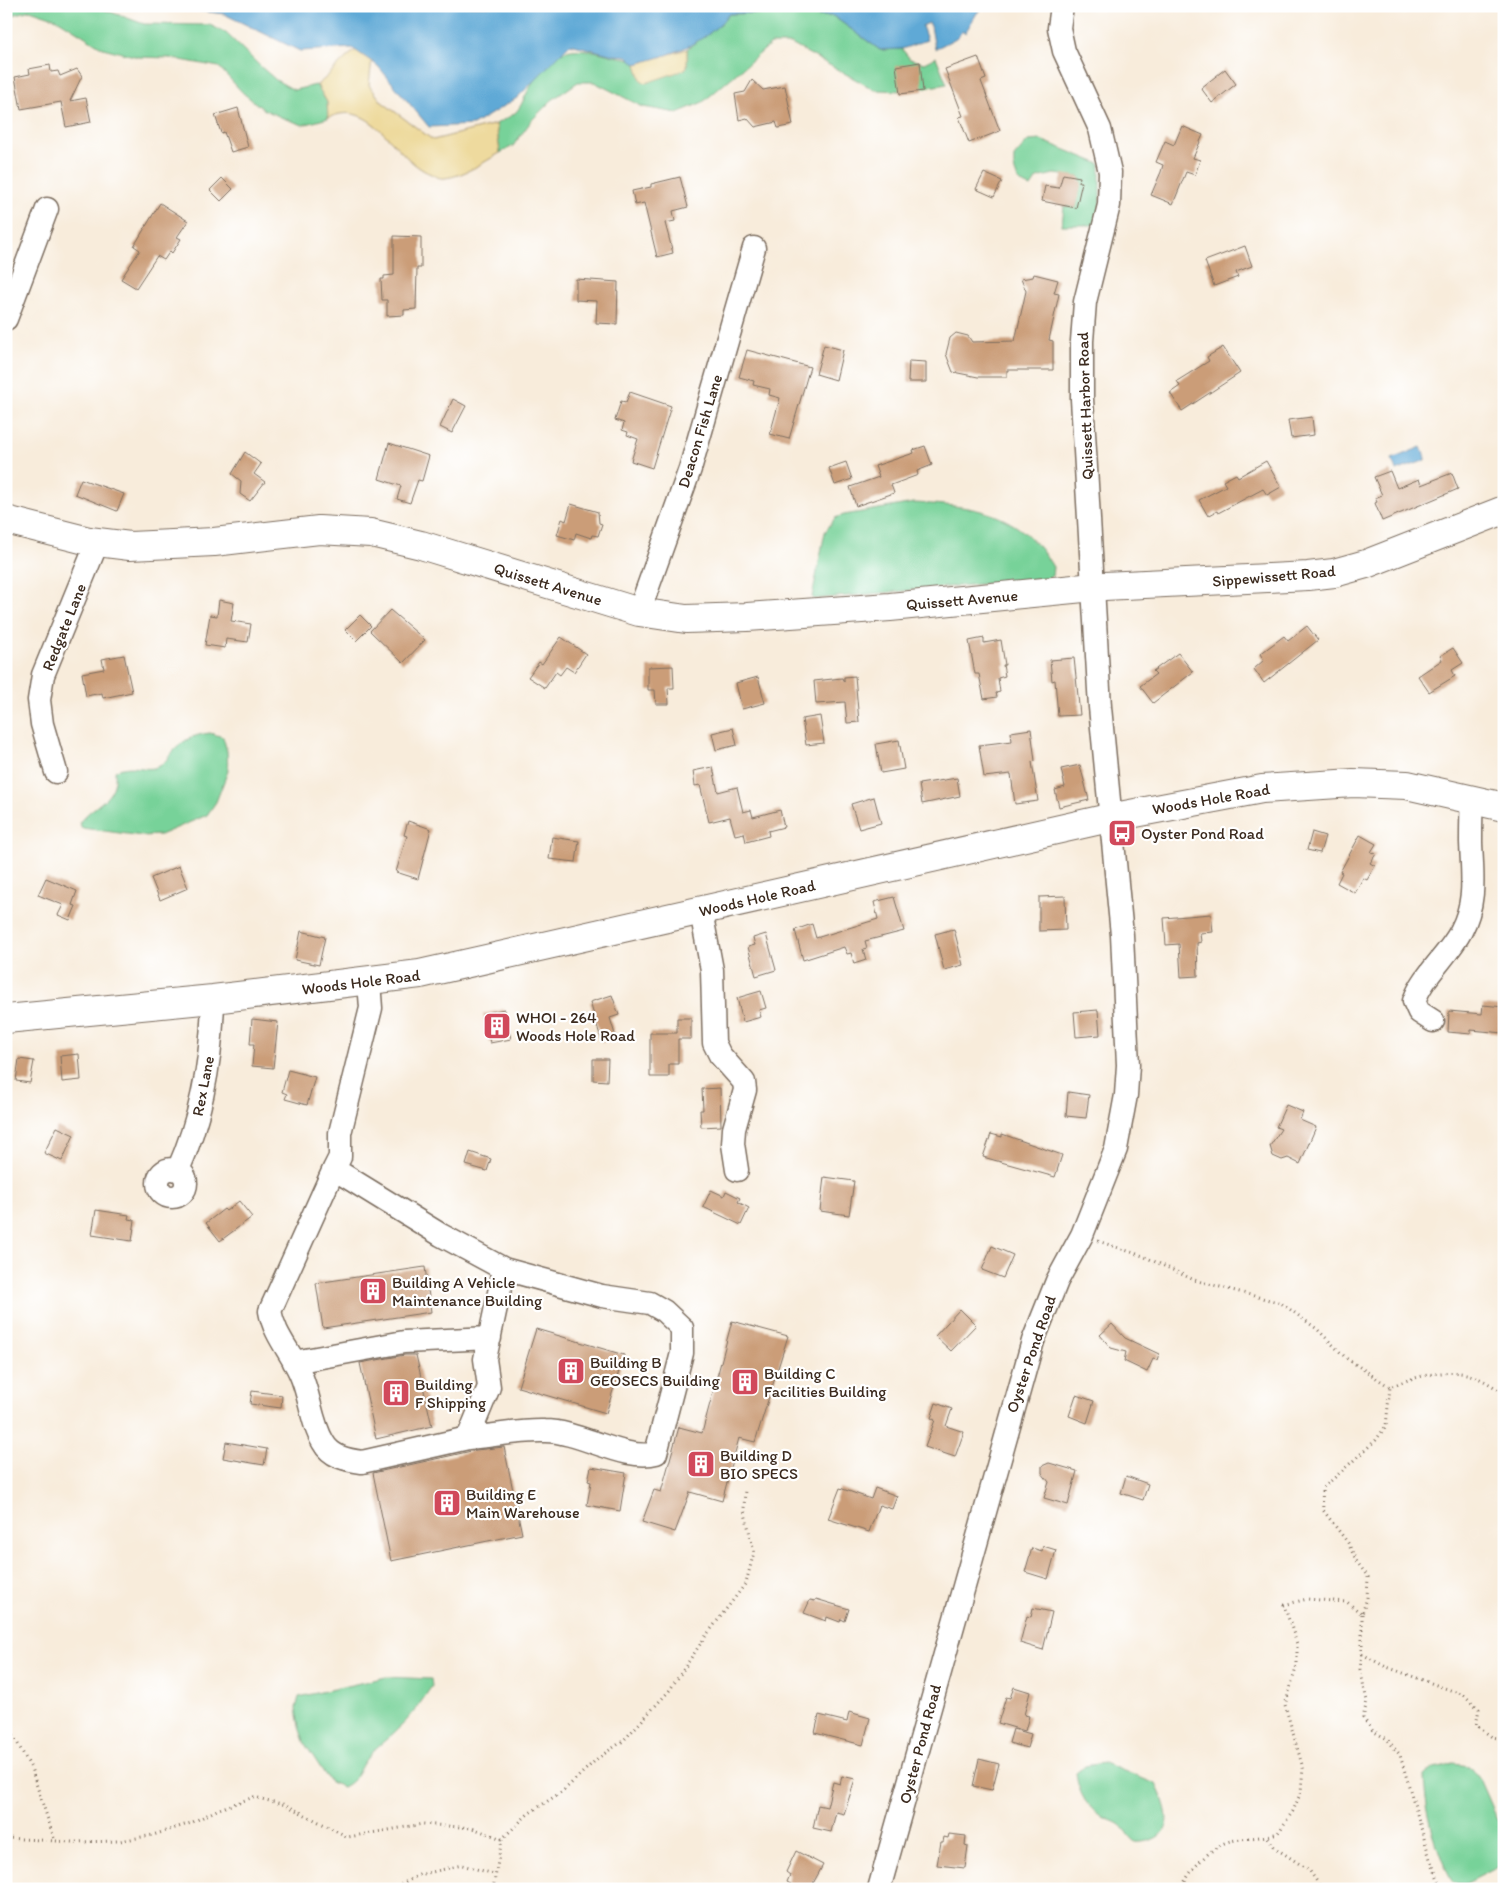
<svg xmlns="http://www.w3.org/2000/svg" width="1510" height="1895" viewBox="0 0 1510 1895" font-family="Itim,sans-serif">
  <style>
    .green { fill: #77d299; stroke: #597e5c }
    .sand { fill: #eeda9e; stroke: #94825e }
    .water { fill: #5ea9d6; stroke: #4c6a7a }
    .building { fill: #cb9d78 }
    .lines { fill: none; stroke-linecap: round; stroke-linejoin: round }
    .minor-casing { stroke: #7d6e60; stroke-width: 25 }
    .major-casing { stroke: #7d6e60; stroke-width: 30 }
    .highway-casing { stroke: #7d6e60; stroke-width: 30 }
    .path { stroke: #7d6e60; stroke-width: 3; stroke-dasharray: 1 4; stroke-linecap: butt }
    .minor { stroke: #fff; stroke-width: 22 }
    .major { stroke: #fff; stroke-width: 28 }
    .highway { stroke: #fff; stroke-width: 28 }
    .labels { text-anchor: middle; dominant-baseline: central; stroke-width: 4.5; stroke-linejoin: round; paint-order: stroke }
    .street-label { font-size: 16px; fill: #3b2a1e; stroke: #fff }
    .poi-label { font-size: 16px; fill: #3b2a1e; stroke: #fff; text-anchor: start }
  </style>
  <rect width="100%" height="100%" fill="#fff"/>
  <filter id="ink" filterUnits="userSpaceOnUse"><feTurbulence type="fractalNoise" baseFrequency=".02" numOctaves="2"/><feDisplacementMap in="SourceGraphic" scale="10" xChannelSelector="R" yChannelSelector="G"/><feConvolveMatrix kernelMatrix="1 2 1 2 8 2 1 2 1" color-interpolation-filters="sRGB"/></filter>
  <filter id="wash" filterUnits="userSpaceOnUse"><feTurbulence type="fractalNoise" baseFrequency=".0096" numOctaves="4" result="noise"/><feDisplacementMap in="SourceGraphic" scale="20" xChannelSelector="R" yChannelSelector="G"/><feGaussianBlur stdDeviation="1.12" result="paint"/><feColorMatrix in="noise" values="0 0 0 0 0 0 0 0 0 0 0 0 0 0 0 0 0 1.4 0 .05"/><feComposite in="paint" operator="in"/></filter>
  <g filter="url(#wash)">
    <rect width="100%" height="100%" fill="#f8ecdb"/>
    <path class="green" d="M6,6H94L144,24L210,25L226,33L260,66L276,80L294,90L316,85L327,102L328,118L303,125L283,118L263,109L243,93L219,67L170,58L138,57L103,48L57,19L30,10L6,17Z
      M785,6H808L818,16H833L880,50L902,49L910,59L924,63L936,57L947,84L904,91L875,90L791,44H771L703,102L677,113L643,107L594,82H578L552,100L532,120L513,146L500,153L496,124C502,120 511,117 516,112C521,107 525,96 529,89C551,49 567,43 610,55C633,61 634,53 641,80L687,66V49L722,23L729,14L760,13Z
      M1041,140L1100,164V225H1062L1064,206L1076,208L1081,182L1080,177L1054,174L1037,178L1031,187C1016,184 1013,170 1014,157L1028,141Z
      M914,503C975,506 1020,511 1053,567L1052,576L1048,578L814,599L812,597L825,532L835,518L844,515Z
      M210,733L223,737L227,751L228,771L216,802L207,815L160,835L142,836L82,828L79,823C94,803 118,800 115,771C131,762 146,772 157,767C163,765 167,759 171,754C183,740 192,735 210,733Z
      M386,1677L431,1679L432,1686C422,1700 412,1717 398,1729C388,1739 376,1746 367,1758C357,1770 359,1779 343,1787L330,1782L305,1744L299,1727L296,1708L299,1697Z
      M1104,1763L1156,1784C1164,1801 1178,1831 1151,1840C1147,1841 1140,1843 1136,1842C1131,1841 1125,1829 1120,1825C1115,1821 1108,1820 1103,1817C1086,1807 1078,1792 1076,1773L1085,1766Z
      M1453,1764L1470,1766L1481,1781L1498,1820L1504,1822V1864L1465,1884L1453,1883C1437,1856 1425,1808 1424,1777L1434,1768Z"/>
    <path class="sand" d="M363,46L372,58L369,85L382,102L433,140L496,124L500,153C484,162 464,176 445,178C440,179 435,176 431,174C394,160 374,96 328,118L327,102L317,85C333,73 345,55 363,46Z
      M687,49V67L684,70L646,83L641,80L636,64Z"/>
    <path class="water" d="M164,6H785L760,13L729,14C704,45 672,54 636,64L627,56L613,55L570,44L517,98L473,125L429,127L378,66L352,48L300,51L224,14Z
      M808,6H985L977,13L965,33L963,31L956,38L935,49L931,26L929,23L922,26L927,40L902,49L880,50L833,16H818Z
      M1421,447L1426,460L1396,471L1392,459Z"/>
    <g id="blocks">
      <path class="building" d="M978,57L986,79L981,81L1000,131L969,143L959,117L963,116L945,69Z
        M920,62L923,91L900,94L896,66Z
        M50,65L51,72L58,71L60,76L77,69L82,76L70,101L86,98L91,122L66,127L61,102L21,109L15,77L30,74L29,69Z
        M1225,69L1236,84L1212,103L1201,88Z
        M752,80L763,90L785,86L793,125L778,128L776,122L755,127L747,118L739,120L735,94L745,92Z
        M238,108L248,147L231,152L224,132L221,133L215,115Z
        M1182,126L1203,135L1193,158L1200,160L1195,175L1186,172L1173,204L1151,195L1161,172L1163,165L1156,162L1165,141L1174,145Z
        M984,173L1002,181L994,197L976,189Z
        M1063,174L1080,177L1079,182H1082L1076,208L1042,201L1045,186L1059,188Z
        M680,177L688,207L673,211L675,221L665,223L673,253L657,257L644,203L635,205L632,191L651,187V184Z
        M222,178L233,189L221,201L210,190Z
        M160,203L188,221L177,237L181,239L172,253L170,251L164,260L157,256L136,288L121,279L140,250L134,246Z
        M394,236L421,237V268H417L416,309L404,310V315L387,316V300H382L381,279H384V276L394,275Z
        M1245,246L1252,266L1236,272L1238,277L1214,286L1205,261Z
        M1034,274L1058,280L1054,293L1059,294L1049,340L1053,341V370H1007V377H978L953,372L946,354L950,338L956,333L968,336L972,342L1015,341L1026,291L1021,279L1033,277Z
        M576,279L618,282L617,324L596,323L597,301L576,300Z
        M824,345L843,350L836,380L816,374Z
        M1223,347L1240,373L1182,411L1170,393L1180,386L1177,381L1209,361L1207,357Z
        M747,350L810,367L789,439L770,434L780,398L769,395L770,389L753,385L754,381L739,377Z
        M909,361L926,362V382H908Z
        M630,392L671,406L652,468L631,461L638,439L627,435L628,432L622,430L624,423L615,420L621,401L626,402Z
        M453,399L466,406L452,433L440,427Z
        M1312,417L1314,435L1291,438L1288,420Z
        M389,443L429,456L422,481L418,480L410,503L397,499L401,486L379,479Z
        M925,446L932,465L917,471L918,475L891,485L894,493L856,506L850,487L879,477L875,466L914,453L913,450Z
        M245,452L261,464L254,474L265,482L250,501L240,494L241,481L232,474Z
        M1266,461L1281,487L1267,495L1263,489L1218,513L1217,511L1208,516L1199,500L1226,486L1223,481L1236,474L1238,477Z
        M846,462L852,479L835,485L829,468Z
        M1390,471L1397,488L1419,479L1421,485L1452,473L1458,489L1382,521L1375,503L1377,502L1375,498L1382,495L1374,477Z
        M81,479L124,494L117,511L75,494Z
        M571,504L598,512L599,523L602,524L598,536L592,535L591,538L576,533L574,540L557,535L562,519L566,521Z
        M219,600L234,603L231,621L251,624L248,642L226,639L225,648L205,645L210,615L217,616Z
        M390,610L425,640L403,663L370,631Z
        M360,615L371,626L356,641L345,630Z
        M1307,626L1318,640L1264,683L1254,669L1264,660L1260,654L1284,636L1288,641Z
        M561,637L586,654L574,672L566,667L560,675L556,672L545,688L528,677L539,662L542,664Z
        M984,638V643L1001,640L1005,665H1003L1005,676L998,678L1000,692L996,693L997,697L984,699L979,674H975L969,641Z
        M1453,648L1463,663L1452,670L1455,676L1429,692L1418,676L1442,660L1440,656Z
        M1178,653L1193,672L1153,703L1140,686L1156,674L1153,671Z
        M124,655L132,692L103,698L102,693L86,696L82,673L104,669L102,659Z
        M1074,658L1080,715L1058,716L1055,680L1052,681L1050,660Z
        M673,666L674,688H668L669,704H656L655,690H648V667Z
        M855,676L859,722L847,723L845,702L816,704L814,681L842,678L844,682V677Z
        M758,677L765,703L742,709L736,683Z
        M820,716L824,743L806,745L802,719Z
        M733,728L737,745L716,750L712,733Z
        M1031,729L1035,761L1032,762L1038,801L1015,804L1011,774L984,777L979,745L1012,741L1011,732Z
        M899,740L904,769L881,773L876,744Z
        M1080,765L1089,800L1059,807L1055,790L1065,787L1061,769Z
        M713,767L718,792L737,787L743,812L751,810L753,817L780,810L784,827L768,831L769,836L746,842L744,833L735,835L730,817L709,822L700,785L695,786L693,771Z
        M957,778L960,796L922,804L919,784Z
        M874,797L881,823L859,829L851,804Z
        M408,821L431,829L418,879L396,872L407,836L404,835Z
        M1312,832L1325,836L1320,853L1307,850Z
        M1360,835L1376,844L1371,852L1376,854L1370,863L1375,866L1367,880L1363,878L1355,893L1337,883L1342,873L1340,872Z
        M552,837L579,841L576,862L549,859Z
        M179,866L188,888L160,900L151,878Z
        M46,878L77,891L72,905L76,906L70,920L58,915L63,905L38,895Z
        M1065,896L1066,930L1039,931V897Z
        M894,897L904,931L865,941L867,948L863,949L866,960L854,964L851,953L847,954L844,947L803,960L795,930L812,924L816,938L878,919L874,902Z
        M1211,914L1213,932L1200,933L1201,942L1197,943L1198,976L1181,977L1179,944L1166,945L1164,918Z
        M954,929L963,965L944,970L935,934Z
        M301,931L325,937L319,965L295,960Z
        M766,934L776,970L756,976L748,947L755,945L753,938Z
        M761,991L766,1008L759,1010L761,1017L743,1022L737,998Z
        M612,995L619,1015L610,1018L616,1038L602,1042L590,1002Z
        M1483,1005L1504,1007V1033L1471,1030V1034L1448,1032L1449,1011L1482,1014Z
        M504,1009L511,1039L490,1043L483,1014Z
        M1098,1010L1100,1035L1076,1037L1074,1012Z
        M677,1018H691V1039H678V1064H669V1077H650V1033H677Z
        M252,1019L278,1022L273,1068L252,1066L254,1044H250Z
        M79,1054L81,1080L62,1082L60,1056Z
        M19,1059L34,1061L30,1083L16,1081Z
        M593,1059H608L607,1081L593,1080Z
        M288,1070L315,1077L307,1105L285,1099L287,1094L282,1092Z
        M720,1088L721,1126L701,1127L700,1110H703L702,1089Z
        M1068,1092L1089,1095L1086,1118L1066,1116Z
        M1286,1105L1303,1112L1300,1120L1316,1127L1300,1164L1288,1158L1282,1160L1273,1156L1270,1146L1281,1129L1276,1127Z
        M57,1127L74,1135L62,1161L44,1153Z
        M991,1134L1002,1137V1134L1062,1155L1055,1177L983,1157Z
        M470,1152L491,1159L487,1171L466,1165Z
        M824,1177L854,1181L849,1215L820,1211Z
        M711,1190L724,1196L726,1191L740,1198L738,1202L749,1208L741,1225L703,1207Z
        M239,1201L252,1217L220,1241L206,1223L224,1209L226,1211Z
        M96,1210L129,1215L128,1219L135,1220L132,1241L92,1235Z
        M992,1246L1013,1255L1003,1278L982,1270Z
        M425,1267L431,1312L323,1328L316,1283Z
        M960,1309L976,1325L951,1351L935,1336Z
        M732,1321L788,1336L755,1442L739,1438L722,1501L690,1492L675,1532L642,1522L654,1490L661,1492L679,1427L702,1433Z
        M1112,1324L1125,1338L1159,1354L1157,1360L1153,1359L1147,1372L1124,1361L1126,1352L1111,1348L1100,1335Z
        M536,1329L624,1355L606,1413L518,1387Z
        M405,1355H416L432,1426L376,1439L360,1363Z
        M252,1391L282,1395L281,1408L250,1404Z
        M1076,1395L1094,1401L1087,1423L1069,1416Z
        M936,1403L952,1409L946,1426L964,1432L955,1457L925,1447L935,1420L931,1418Z
        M226,1442L267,1449L264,1465L223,1458Z
        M504,1447L522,1534L391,1561L373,1473L476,1450Z
        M1049,1463L1077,1471L1068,1505L1044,1498L1049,1482L1042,1473V1466Z
        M591,1467L626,1473L620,1511L587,1505L591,1482L588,1481Z
        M1126,1476L1148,1484L1143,1500L1121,1493Z
        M840,1488L871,1499L875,1488L897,1496L892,1509L879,1505L869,1532L828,1519Z
        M1043,1546L1056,1550L1048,1579L1025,1572L1032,1548L1042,1551Z
        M816,1599L849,1609L845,1621L841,1619L840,1622L827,1617L826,1621L804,1613L810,1600L815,1601Z
        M1033,1608L1052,1612L1043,1650L1020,1643L1027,1616L1031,1617Z
        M1014,1687L1030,1692L1024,1715L1029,1716L1025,1731L998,1723L1006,1697L1010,1698Z
        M849,1712L870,1718L863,1745L815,1733L819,1715L847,1722Z
        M1013,1729L1031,1734L1027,1748L1009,1743Z
        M979,1759L999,1764L992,1790L973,1786Z
        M842,1776L855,1779L844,1814L836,1812L831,1832L813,1828L818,1805L827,1807L833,1782L840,1784Z
        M949,1834L966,1836L965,1845L968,1846L965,1868L937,1865L941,1842H943L944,1837L948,1838Z
        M796,1851L823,1865L810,1889H800L787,1882L790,1875L786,1872Z"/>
    </g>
  </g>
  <g filter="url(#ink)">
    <use href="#blocks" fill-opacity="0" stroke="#7d6e60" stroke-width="1"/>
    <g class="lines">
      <defs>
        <path id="minor" d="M6,319L47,209
          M639,612L690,469L754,248
          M56,772L42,724L39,700L43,675L97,543
          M701,911L712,970L714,1043L720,1055L744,1082L745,1090L734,1129L733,1144L737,1170
          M1433,1021L1419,1012L1414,1001C1424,974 1448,956 1461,931C1477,901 1472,874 1471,842C1471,827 1471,813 1472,799
          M334,1169L340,1157V1133L371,1008L369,982
          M158 1183a14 14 0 1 1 28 0a14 14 0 1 1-28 0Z
          M178,1170C202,1116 212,1059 213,999
          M294,1362L404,1342L490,1338
          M468,1438L362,1462C347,1460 331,1457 323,1442C311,1422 310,1395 300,1373C290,1351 274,1334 270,1311L334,1169L441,1235L504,1269L485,1359L489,1387L468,1438C493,1436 520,1430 545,1431C580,1431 626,1462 656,1453L682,1353V1328L664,1311L650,1303L602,1296L504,1269
          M879,1889L1033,1341L1057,1281L1082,1235L1116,1149L1126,1095L1128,1065L1122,935L1100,707L1082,399V341L1085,302L1109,205L1110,172L1100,129L1064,51L1059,28L1062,6"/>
        <path id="major" d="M6,520L89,541L130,546L214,542L319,530L371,533L421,545L639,612L686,619L747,617L890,607L1104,586L1308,576L1334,573L1366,564L1504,510"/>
        <path id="highway" d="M6,1019L213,999L420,974L1109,818L1262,789L1353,783L1407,785L1504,807"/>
      </defs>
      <use href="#minor" class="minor-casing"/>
      <use href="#major" class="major-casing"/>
      <use href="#highway" class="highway-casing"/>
      <path class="path" d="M1098,1241L1143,1256L1194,1280L1281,1303L1317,1329L1346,1358L1390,1387
        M1362,1614V1654L1384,1666L1464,1695L1479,1709L1476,1725L1492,1737L1504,1739
        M1362,1654L1360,1669L1367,1701L1363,1718L1373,1731L1387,1739L1400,1755L1430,1859L1442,1889
        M6,1722L31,1768L55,1841
        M6,1838L72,1842L120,1841L153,1835L191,1823L219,1809L254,1797L286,1805L348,1837L423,1824L472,1828L502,1839
        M1183,1886C1188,1871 1214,1844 1231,1841C1242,1838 1255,1838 1267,1836
        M392,1889L419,1875L462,1865L494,1874
        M493,1889L502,1839L528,1814L563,1791L598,1758L623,1741L669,1691L705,1637L746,1583L754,1552L744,1509L745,1488
        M1322,1889L1309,1870L1275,1848L1267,1836L1278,1833L1293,1811L1301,1792L1303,1768L1285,1705L1297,1665V1644L1284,1605L1307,1599L1347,1602L1362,1614L1367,1598L1368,1577L1357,1562L1348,1543L1323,1510L1322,1489L1376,1440L1386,1426L1390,1387C1412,1377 1449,1367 1473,1376C1484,1380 1494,1387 1504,1393
        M1498,1889L1504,1885"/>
      <use href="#minor" class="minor"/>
      <use href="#major" class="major"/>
      <use href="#highway" class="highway"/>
    </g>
  </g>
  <defs>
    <symbol id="bus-square" viewBox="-11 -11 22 22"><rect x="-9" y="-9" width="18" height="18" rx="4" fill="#d1495b" stroke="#fff"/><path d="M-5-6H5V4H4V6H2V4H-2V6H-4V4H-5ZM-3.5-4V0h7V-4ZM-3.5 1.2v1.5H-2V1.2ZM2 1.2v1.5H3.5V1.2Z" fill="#fff"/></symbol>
    <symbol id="building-square" viewBox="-11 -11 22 22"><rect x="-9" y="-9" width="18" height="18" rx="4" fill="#d1495b" stroke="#fff"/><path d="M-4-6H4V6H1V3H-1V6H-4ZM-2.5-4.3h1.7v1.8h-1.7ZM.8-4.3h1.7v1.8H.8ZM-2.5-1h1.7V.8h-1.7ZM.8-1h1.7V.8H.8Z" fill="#fff"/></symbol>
  </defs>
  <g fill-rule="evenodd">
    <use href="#bus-square" x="1106" y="817" width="32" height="32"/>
    <use href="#building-square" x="481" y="1010" width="32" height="32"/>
    <use href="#building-square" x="357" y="1275" width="32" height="32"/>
    <use href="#building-square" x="555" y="1355" width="32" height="32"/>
    <use href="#building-square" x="729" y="1366" width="32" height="32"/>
    <use href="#building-square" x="380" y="1377" width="32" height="32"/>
    <use href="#building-square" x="685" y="1448" width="32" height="32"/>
    <use href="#building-square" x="431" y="1487" width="32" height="32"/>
  </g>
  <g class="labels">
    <g class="street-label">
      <text transform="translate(1085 406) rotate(-92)">Quissett Harbor Road</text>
      <text transform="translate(700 431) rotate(-73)">Deacon Fish Lane</text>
      <text transform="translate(1274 576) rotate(-5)">Sippewissett Road</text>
      <text transform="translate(548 584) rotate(17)">Quissett Avenue</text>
      <text transform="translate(962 600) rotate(-5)">Quissett Avenue</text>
      <text transform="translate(64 627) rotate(-68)">Redgate Lane</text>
      <text transform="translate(1211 799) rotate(-10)">Woods Hole Road</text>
      <text transform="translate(757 898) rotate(-13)">Woods Hole Road</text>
      <text transform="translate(361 982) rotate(-7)">Woods Hole Road</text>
      <text transform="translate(203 1086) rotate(-79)">Rex Lane</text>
      <text transform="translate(1031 1354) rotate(-71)">Oyster Pond Road</text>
      <text transform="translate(920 1744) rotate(-75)">Oyster Pond Road</text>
    </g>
    <g class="poi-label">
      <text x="1141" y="833">Oyster Pond Road</text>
      <text x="516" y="1017">WHOI - 264<tspan x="516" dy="18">Woods Hole Road</tspan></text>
      <text x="392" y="1282">Building A Vehicle<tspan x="392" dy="18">Maintenance Building</tspan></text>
      <text x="590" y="1362">Building B<tspan x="590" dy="18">GEOSECS Building</tspan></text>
      <text x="764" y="1373">Building C<tspan x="764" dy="18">Facilities Building</tspan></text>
      <text x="415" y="1384">Building<tspan x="415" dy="18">F Shipping</tspan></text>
      <text x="720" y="1455">Building D<tspan x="720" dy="18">BIO SPECS</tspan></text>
      <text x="466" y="1494">Building E<tspan x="466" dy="18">Main Warehouse</tspan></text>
    </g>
  </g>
  <rect width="1510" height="1895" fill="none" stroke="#fff" stroke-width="25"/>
</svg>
